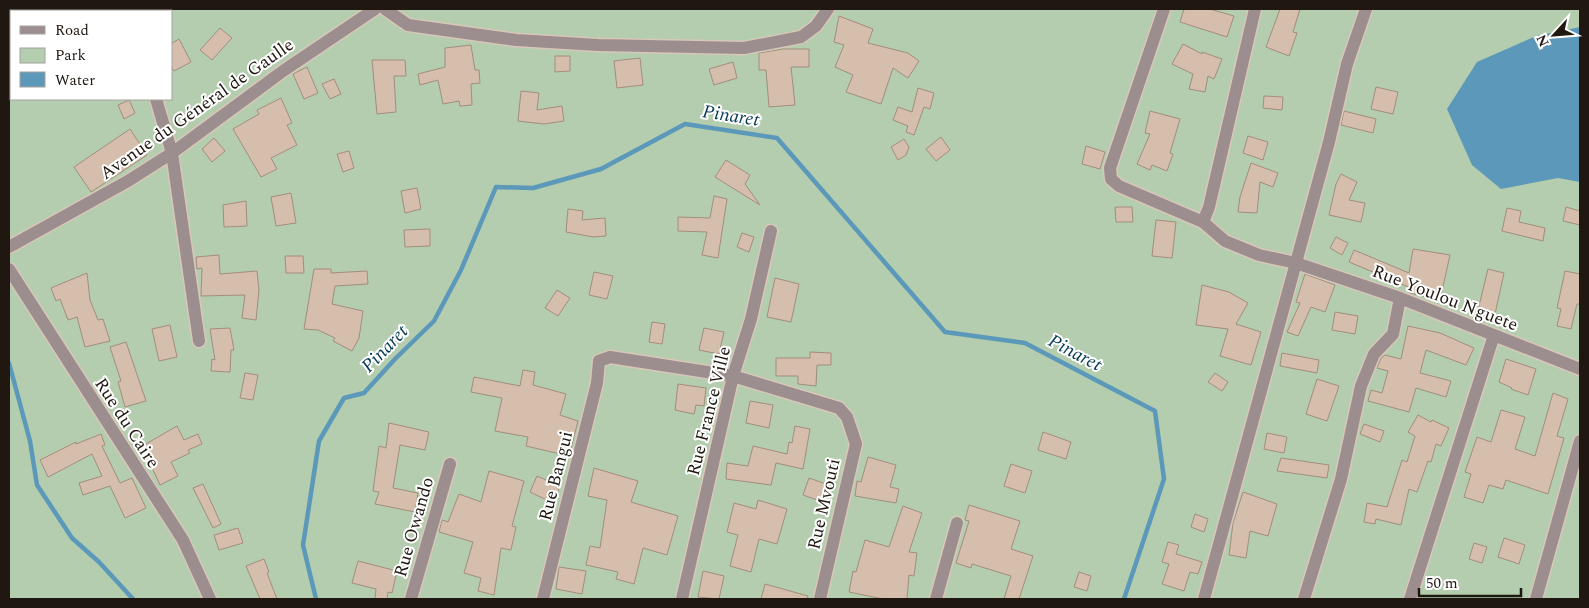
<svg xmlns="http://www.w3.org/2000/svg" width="1589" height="608" viewBox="0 0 1589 608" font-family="Spectral,serif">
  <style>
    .green { fill: #b3cdae; fill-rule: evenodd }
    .water { fill: #5c98b9 }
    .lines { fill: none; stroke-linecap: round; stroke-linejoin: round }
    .stream { stroke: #5c98b9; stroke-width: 4.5 }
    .building { fill: #d5beab; stroke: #a38d7c }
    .minor-casing { stroke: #d9c7b9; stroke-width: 15 }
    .minor { stroke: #9c8e8e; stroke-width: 12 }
    .labels { text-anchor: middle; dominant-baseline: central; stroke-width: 4; stroke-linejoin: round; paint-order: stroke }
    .street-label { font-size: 18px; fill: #1f1710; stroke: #fff }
    .water-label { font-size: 19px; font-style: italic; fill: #053a52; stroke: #fff }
  </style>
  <rect width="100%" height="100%" fill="#fce9d9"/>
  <path class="green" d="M9,9H1580V599H9ZM11,11H171V99H11Z"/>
  <path class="water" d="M1580,27V182L1558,178L1501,189L1472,165L1447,109L1477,62L1536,36Z"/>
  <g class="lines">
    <path class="stream" d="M9,363L30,441L37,485L72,538L99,562L133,599
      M316,599L303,545L319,441L344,398L364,393L395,359L434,321L461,270L496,187L533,188L601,169L685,124L777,138L945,332L1025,343L1155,411L1164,479L1124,599"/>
  </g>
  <path class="building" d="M1184,9H1210L1234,16L1227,37L1180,22Z
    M1280,9H1300L1293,32L1297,33L1289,56L1266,47Z
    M839,16L873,29L868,43L908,53L919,61L908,78L893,68L881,104L846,92L853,75L835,67L844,45L834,42Z
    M220,28L232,38L212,60L200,50Z
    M179,39L191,62L174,71L171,66V44Z
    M1183,44L1202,54V52L1222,59L1214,79L1208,76L1205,92L1189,89L1193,74L1172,64Z
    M471,45L475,70H479L480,83L471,84L472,105L460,106L459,101L443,104L438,80L420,85L418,74L445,67V48Z
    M783,49H809V67H791L795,105L769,107L766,70H759V53Z
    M555,56H570V71L555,72Z
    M640,58L643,85L617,88L614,61Z
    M372,60H405L406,76H394L396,112L377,114Z
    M733,62L737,78L714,85L709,69Z
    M307,67L318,93L304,99L293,74Z
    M334,79L341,94L330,99L322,84Z
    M1376,87L1398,92L1393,114L1371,109Z
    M918,88L934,93L930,109L924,107L914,135L906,132L908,126L893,120L898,107L912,112Z
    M521,91L539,93L537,110L562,106L564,121L544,124L518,121Z
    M1264,96L1283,97L1282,110L1263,108Z
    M281,98L292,123L287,125L297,145L271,158L277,169L261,177L233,129L259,114L257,110Z
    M129,100L135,113L124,119L118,105Z
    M1150,111L1180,119L1170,153L1173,154L1167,171L1152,165L1150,170L1137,164L1150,134L1145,133Z
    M1344,111L1376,119L1373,133L1341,125Z
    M130,129L147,155L91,192L74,167Z
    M1248,136L1268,142L1263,160L1243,153Z
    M941,137L950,150L936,161L926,149Z
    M214,138L225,151L212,162L202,149Z
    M904,139L909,147L906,155L898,160L891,147Z
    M1086,146L1105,152L1100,169L1082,164Z
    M349,151L354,168L343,172L337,154Z
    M726,160L750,175L745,184L760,205L715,177Z
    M1251,163L1278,173L1273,187L1260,182L1257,213L1238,212L1240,197Z
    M1341,174L1357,182L1349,200L1365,203L1361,222L1329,215L1336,184Z
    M417,188L421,209L405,213L401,191Z
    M291,193L296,223L276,226L271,197Z
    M714,196L727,199L718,258L702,255L707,232L678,231V217L710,218Z
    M246,201L247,226L224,227L223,205Z
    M1115,207H1132L1133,222H1116Z
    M1566,207L1580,211V225L1563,221Z
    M1507,208L1521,211L1519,222L1545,228L1543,241L1502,231Z
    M568,209L583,211L582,220L605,218L606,236L593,237L566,232Z
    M1156,220L1176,222L1172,258L1152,256Z
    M430,229V246L405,247L404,230Z
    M742,233L754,237L749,252L737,247Z
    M1336,237L1348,243L1342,255L1330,248Z
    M1413,249L1450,255L1440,300L1410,293L1411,288L1349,262L1354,250L1409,273Z
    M219,255L220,274L257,271L259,290L256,320L242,318L245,295L201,296L202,268L197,269L196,257Z
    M285,256H303L304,273H286Z
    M314,269H331V273L367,271L368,284L335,286L332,304L363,311L359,338L352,351L333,341L335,338L318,330L304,329Z
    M1488,269L1504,273L1495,314L1478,310Z
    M1565,271L1580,274V304H1577L1571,329L1557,326L1561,309L1557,308Z
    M594,272L613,276L607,299L589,295Z
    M87,273L90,300L98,320L103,319L110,341L85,347L77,317L68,320L60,299L56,301L51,288Z
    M1305,274L1335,285L1325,312L1311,307L1298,336L1287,332L1300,303L1296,302Z
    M775,278L799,284L791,322L767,317Z
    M1202,285L1229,292L1248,303L1236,324L1261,332L1251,365L1220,356L1228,329L1196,325Z
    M557,290L570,298L558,316L545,308Z
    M1335,312L1358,316L1355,334L1332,330Z
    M652,322L665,324L662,344L649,342Z
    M170,325L177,357L159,361L152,329Z
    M1408,326L1440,333L1474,348L1466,365L1426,350L1420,373L1451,381L1446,397L1416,388L1409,412L1368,401L1371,390L1382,393L1388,371L1377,368L1381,358L1385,355L1401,359Z
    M230,328L234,350H231L230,372L211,371L212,359L215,360L210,329Z
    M704,328L724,332L719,354L699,350Z
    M126,342L146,401L125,407L118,382L121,381L110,347Z
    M810,352L831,353V365H817L816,386L798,384V376H776V358H810Z
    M1282,353L1319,360L1317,373L1280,366Z
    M1506,359L1536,369L1528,395L1511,389L1512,388L1499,382Z
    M523,370L535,372L533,385L566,394L560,415L578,421L569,456L526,446L528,437L495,431L502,398L471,392L474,377L520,386Z
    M245,373L258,375L253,400L240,398Z
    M1215,373L1228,382L1222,391L1208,382Z
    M1317,379L1339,386L1327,421L1306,414Z
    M678,384L706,388L704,406L696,405L694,414L675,410Z
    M1553,393L1568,399L1557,436L1564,438L1548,494L1506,480L1503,489L1489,485L1483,503L1464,497L1471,474L1465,472L1477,437L1491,442L1501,410L1525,417L1515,449L1535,456Z
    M750,401L773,405L769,428L746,423Z
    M1418,415L1431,422L1432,420L1449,428L1441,446L1436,444L1431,462L1428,461L1417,492L1409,489L1401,525L1376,519L1375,524L1364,522L1367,503L1387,507L1402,460L1407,462L1415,436L1408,432Z
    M389,423L429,432L425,450L400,445L393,488L418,493L415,512L375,504L379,492L373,491L379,446L386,448Z
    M1364,424L1384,431L1380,442L1360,434Z
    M177,426L184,440L198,434L202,444L188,450L190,453L171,462L178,476L160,485L147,457H144L139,448Z
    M795,426L810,429L803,469L776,463L771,485L726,479L727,463L748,466L753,446L787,454L789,442L792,443Z
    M1043,432L1071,442L1066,459L1038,450Z
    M1267,433L1287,437L1284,453L1264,449Z
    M101,434L105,445L102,446L120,483L132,478L146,508L125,518L110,486L83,495L79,483L102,476L92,454L48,477L40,460L76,442V444Z
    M868,457L896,465L890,487L899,489L896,503L855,496L857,481L861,482Z
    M1281,458L1329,465L1327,478L1277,471Z
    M1011,464L1032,471L1025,493L1004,486Z
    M594,468L638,481L631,502L678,516L667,555L643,548L634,584L616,579L618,572L586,565L590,546L600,548L607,500L588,496Z
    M489,471L524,481L512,526L516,527L511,550L501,548L494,595L478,591L481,578L464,573L473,542L439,532L442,520L448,522L459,494L481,502Z
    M537,476L560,486L553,503L530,492Z
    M809,478L829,485L823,502L803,495Z
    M203,484L221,524L213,528L193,488Z
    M1243,492L1277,504L1268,536L1250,531L1246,558L1229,555L1233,523Z
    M758,500L787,509L777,544L759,539L751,572L730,566L738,535L727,532L734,503L756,509Z
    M969,505L1020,521L1011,549L1033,556L1019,599H1004L1011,576L972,564L971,568L956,563L969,521L965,520Z
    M903,506L922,513L909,552L917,553L914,576L909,575L907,599H883L849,592L853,571L856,572L865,540L889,547Z
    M1195,514L1208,519L1204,532L1191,527Z
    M238,528L243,543L219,550L214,535Z
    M1504,538L1525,545L1519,564L1498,557Z
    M1168,542L1179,545L1176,554L1202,562L1198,574L1190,572L1184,591L1162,584L1169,564L1162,562Z
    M1474,543L1487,547L1482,563L1469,559Z
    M264,559L269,572L267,573L277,599H260L246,566Z
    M358,561L397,571L392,593L388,592L387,599H375L376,589L352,583Z
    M559,567L586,571L582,594L556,589Z
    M703,571L724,576L719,599L698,597Z
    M1079,572L1091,576L1087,591L1074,587Z
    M765,584L808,596L807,599H761Z"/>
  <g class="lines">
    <defs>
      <path id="minor" d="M132,9V11
        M385,9L408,25L516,40L598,45L744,48L801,37L816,26L828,9
        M1164,9L1110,168L1111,179L1119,186L1203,222L1225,241L1259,255L1296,263L1400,298L1580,369
        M156,99L172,153L199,341
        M1203,222L1209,207L1255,9
        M9,247L128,181L172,153L283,71L375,9
        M9,269L183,540L210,599
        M411,599L450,464
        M543,599L597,383L599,361L610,357L733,376L839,408L847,417L856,444L820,599
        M682,599L733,376L751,319L771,231
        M936,599L957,523
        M1204,599L1329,142L1347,64L1366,9
        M1304,599L1341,479L1361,386L1374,354L1393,334L1400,298
        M1410,599L1494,335
        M1536,599L1580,441"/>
    </defs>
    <use href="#minor" class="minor-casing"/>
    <use href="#minor" class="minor"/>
  </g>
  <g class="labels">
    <g class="street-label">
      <text transform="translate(197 109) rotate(-35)">Avenue du Général de Gaulle</text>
      <text transform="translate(1445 298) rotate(21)">Rue Youlou Nguete</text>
      <text transform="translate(709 411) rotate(-76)">Rue France Ville</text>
      <text transform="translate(127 423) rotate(57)">Rue du Caire</text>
      <text transform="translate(556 476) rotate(-76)">Rue Bangui</text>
      <text transform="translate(824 504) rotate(-77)">Rue Mvouti</text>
      <text transform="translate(414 527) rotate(-74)">Rue Owando</text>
    </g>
    <g class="water-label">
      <text transform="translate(731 116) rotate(9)">Pinaret</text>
      <text transform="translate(385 349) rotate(-46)">Pinaret</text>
      <text transform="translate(1075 353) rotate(28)">Pinaret</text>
    </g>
  </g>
  <rect width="1589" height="608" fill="none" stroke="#1f1710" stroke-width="20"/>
  <rect x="10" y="10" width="162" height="90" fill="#ffffff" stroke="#a5a29f"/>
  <rect x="20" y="26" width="25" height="8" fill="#9c8e8e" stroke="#a5a29f"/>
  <text x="55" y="35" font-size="15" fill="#1f1710">Road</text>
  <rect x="20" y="48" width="25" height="15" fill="#b3cdae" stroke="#a5a29f"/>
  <text x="55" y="60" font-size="15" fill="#1f1710">Park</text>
  <rect x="20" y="72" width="25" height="15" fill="#5c98b9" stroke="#a5a29f"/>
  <text x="55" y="85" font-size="15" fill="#1f1710">Water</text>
  <g transform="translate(1554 35) rotate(244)" stroke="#ffffff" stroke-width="4" paint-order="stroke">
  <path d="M0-4L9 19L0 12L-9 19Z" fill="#1f1710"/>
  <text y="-8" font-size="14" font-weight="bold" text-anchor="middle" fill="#1f1710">N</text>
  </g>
  <path d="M1419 588v8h102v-8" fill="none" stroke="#1f1710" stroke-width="2.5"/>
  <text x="1426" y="588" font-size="15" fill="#1f1710" stroke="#ffffff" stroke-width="4" paint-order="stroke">50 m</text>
</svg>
